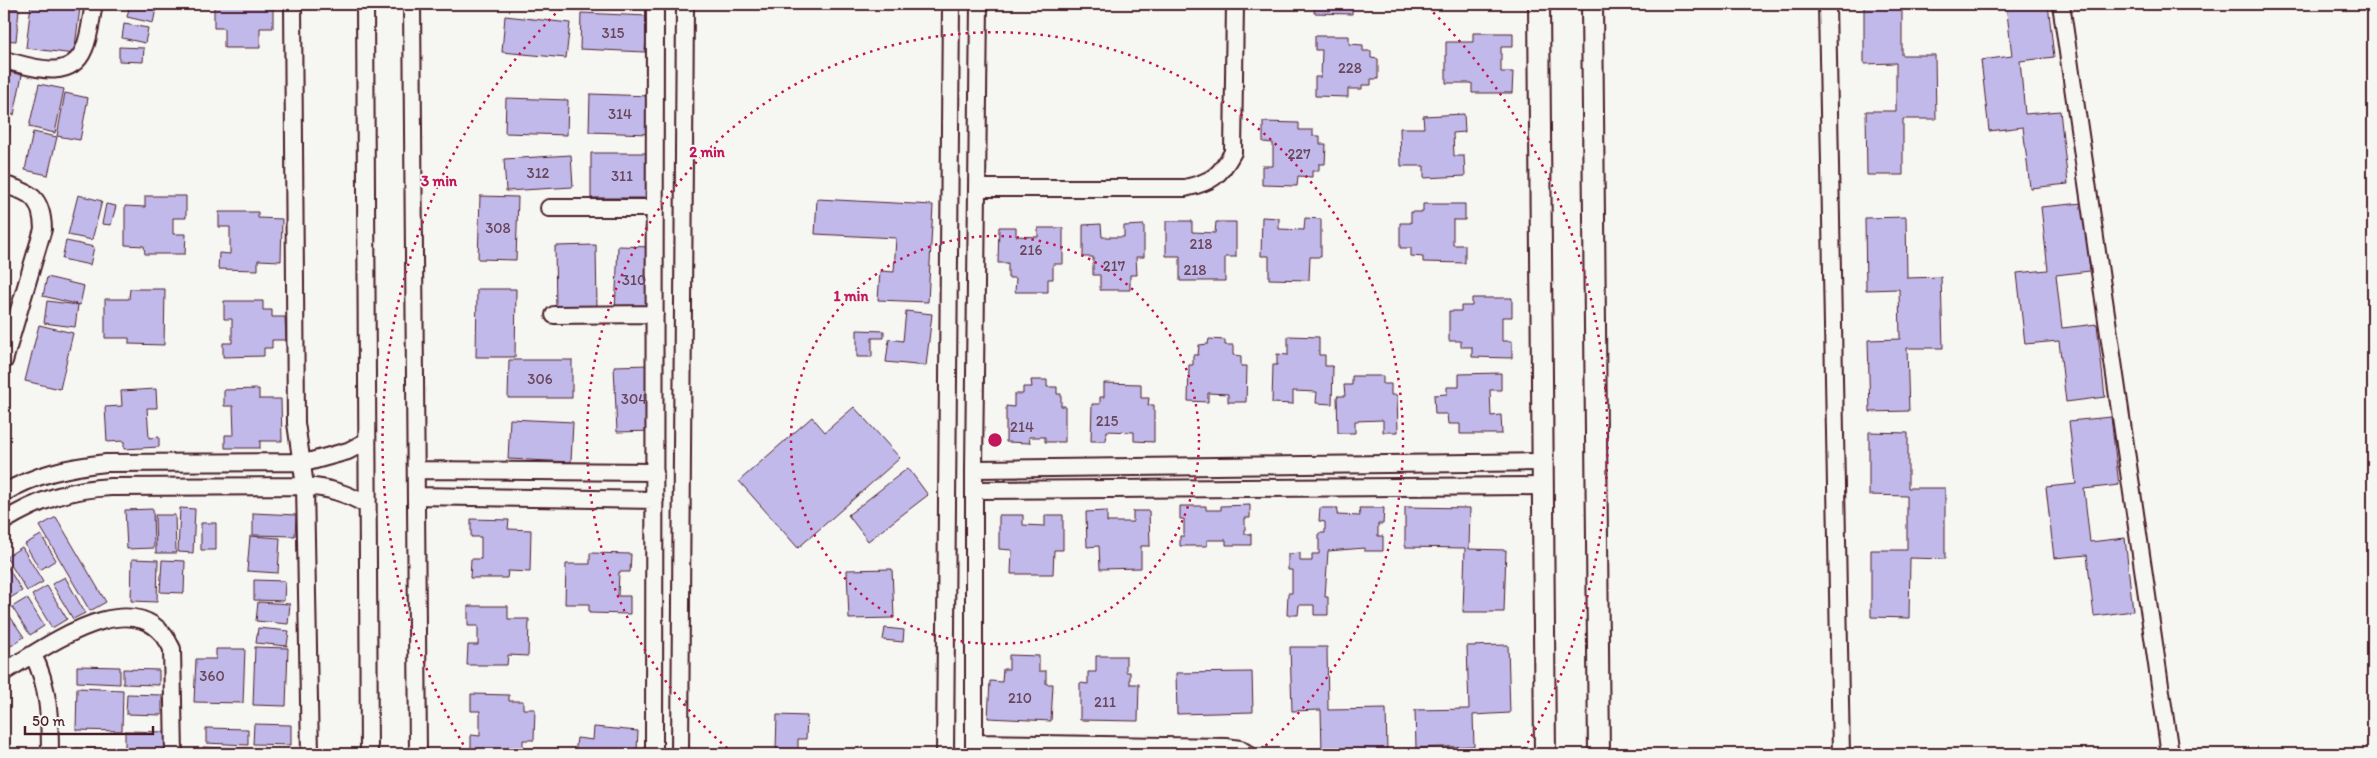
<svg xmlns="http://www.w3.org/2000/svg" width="2377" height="758" viewBox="0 0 2377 758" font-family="Itim,sans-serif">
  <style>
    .building { fill: #c2b9eb; stroke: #4a1f2b }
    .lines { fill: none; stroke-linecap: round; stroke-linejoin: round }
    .minor-casing { stroke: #4a1f2b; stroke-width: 20 }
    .tertiary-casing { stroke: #4a1f2b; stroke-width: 24 }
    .minor { stroke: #f6f6f2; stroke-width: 16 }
    .tertiary { stroke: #f6f6f2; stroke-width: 20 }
    .ring { fill: none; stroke: #c2185b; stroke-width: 2.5; stroke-dasharray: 2.5 5 }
    .labels { text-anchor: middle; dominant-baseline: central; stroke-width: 4; stroke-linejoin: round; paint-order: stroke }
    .number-label { font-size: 15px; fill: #68465b }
    .centre { fill: #c2185b; stroke: #f6f6f2; stroke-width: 2.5 }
    .ring-label { font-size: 15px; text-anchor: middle; font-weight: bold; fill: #c2185b; stroke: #f6f6f2; stroke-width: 4; stroke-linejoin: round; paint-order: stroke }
  </style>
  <rect width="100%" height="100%" fill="#f6f6f2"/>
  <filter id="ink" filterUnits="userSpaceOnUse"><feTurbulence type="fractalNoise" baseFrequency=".02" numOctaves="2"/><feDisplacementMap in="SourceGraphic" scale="10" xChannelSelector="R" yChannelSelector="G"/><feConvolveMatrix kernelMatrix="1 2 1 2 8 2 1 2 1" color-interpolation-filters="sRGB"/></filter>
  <g filter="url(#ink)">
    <path class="building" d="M31,4L80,8L74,54L26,48Z
      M130,4H157L153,23L127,17Z
      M214,4H273V28H260V48H224V28H214Z
      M1315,4H1363V7H1352V14L1314,13Z
      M1864,4H1902V55H1935L1936,119H1903V175H1867L1866,111H1896V63L1864,64Z
      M2006,4H2048L2054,57L2020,61L2025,114L2060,111L2068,184L2030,188L2023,127L1989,131L1981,60L2012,56Z
      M4,7L19,9L16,41L4,40Z
      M581,13L647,16L645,52L580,49Z
      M505,16L570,23L566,58L502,52Z
      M124,24L148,28L145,43L122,38Z
      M1473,33H1513V47H1501V72H1513L1512,93H1472V83H1446V42H1473Z
      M1315,36H1349V44L1363,45V51H1371V58L1378,59V79H1371V85H1362V89H1348V97L1315,96V77H1321L1322,50H1315Z
      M119,47L144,48L143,62L119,61Z
      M4,71L22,75L14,115L4,113Z
      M39,84L64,89L55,133L29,127Z
      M65,93L88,98L80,140L57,136Z
      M590,94L651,96L650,134L589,132Z
      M506,98L568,100L567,135L505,133Z
      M1464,114L1465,132L1453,133L1454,156H1464L1465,176L1424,178V166H1401L1400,128H1424L1423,116Z
      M1263,122L1299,123V130H1313V136H1320V144H1326L1325,164H1319V171H1312V177L1298,176L1297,186L1262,185V166H1273V143L1263,142Z
      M4,125L10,126L4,167Z
      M33,132L57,137L48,175L25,170Z
      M591,153H653V198H591Z
      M571,155L573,187L506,191L504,159Z
      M78,195L102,201L92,240L68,235Z
      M145,196H186V218H173V234H186L185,254H145L144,246L125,245V206L145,207Z
      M480,196L518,197L516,260L478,259Z
      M817,199L933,205L928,302L878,300L880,271L894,272L896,238L815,234Z
      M2083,203L2090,271L2056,275L2062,328L2097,324L2105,397L2066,402L2059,341L2025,344L2017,273L2048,270L2041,207Z
      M106,204L116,206L111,225L102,224Z
      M1423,204H1465V220H1453V245H1465V263L1423,262V257L1411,256V248H1400V223H1411V212H1423Z
      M219,212H258V218L282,219L281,261L258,260V270L218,269L219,253L230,254V227H219Z
      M1262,217L1279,218V229L1304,230L1305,218L1321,219V257H1310L1309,280L1269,279V256H1261Z
      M1906,217L1907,278L1941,277L1943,348H1907L1909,411L1870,412L1868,340L1900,339L1899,289L1866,290L1865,218Z
      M1166,221H1192V232L1215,233L1216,222H1236V257H1225V281H1180V256H1166Z
      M1101,224L1102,237H1124V226L1144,225V257H1136L1137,275H1130V290H1100V275H1093V257H1083V225Z
      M999,227H1016V236L1038,237V228H1063V264H1053V279H1048V292H1015L1016,278H1008V263H998Z
      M66,241L94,247L90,265L62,259Z
      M596,245L597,310L556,311L555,246Z
      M618,246L653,247L651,313L615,312Z
      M47,277L84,286L80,305L43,296Z
      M130,289H165L164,345L129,344V338H105V299H129Z
      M477,289H516L515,357H476Z
      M1472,298H1512V317H1502V341H1512V358L1472,357V347H1461V341H1449V311H1461V306H1472Z
      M47,301L78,305L75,327L44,323Z
      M224,301H263V310H272V317H285L286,340H272V348H264V356L223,357V343H232V319H224Z
      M906,311L932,314L926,366L886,362L889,339L903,341Z
      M39,325L73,333L60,389L25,381Z
      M857,330L884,331V338H872V357H857Z
      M1288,336L1319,337V355H1325V366H1333L1332,404L1316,403L1317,392L1293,391V404L1272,403L1273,365H1277V354L1288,355Z
      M1209,339L1225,340V345H1233V355L1241,356V366H1247L1246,402H1228V394L1208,393V402L1188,401L1189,365H1193V355H1198L1199,345L1208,344Z
      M509,360H572V398H508Z
      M650,365L653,431L617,432L614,366Z
      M1501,373V390H1490L1491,416L1501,415L1502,434H1460V424H1448L1447,414H1435L1434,395L1447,394V387H1459V374Z
      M1352,376H1383V384H1391V395H1397L1398,432H1383V420L1355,421V433H1338L1337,396H1345L1344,385H1352Z
      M1031,380H1047V387H1057V394H1061V406H1065V442H1045V437H1029L1030,443L1006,442V406L1014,407V394H1023V387H1032Z
      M1104,383L1141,384V398H1149L1148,405H1154V442L1134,441V432L1107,431L1106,441H1091L1092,404H1100V397H1104Z
      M156,389L157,408H147L149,438L159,437V447L124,449V441L107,442L105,407L122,406L121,391Z
      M259,389V399H281L282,441H260V448H225V435H234L233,406H224V390Z
      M854,407L900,458L798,548L739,481L812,417L825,432Z
      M2111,417L2119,485L2084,489L2090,542L2125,538L2133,611L2094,616L2087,555L2054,558L2046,487L2076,484L2069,421Z
      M510,419L573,422L571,462L508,459Z
      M1869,432L1908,433V488H1945V559L1910,558L1909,618L1871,617V550H1907V496L1869,495Z
      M908,468L928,495L868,541L848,515Z
      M1250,505V518H1245V534H1251V545H1226V540H1207V546H1180V536H1184V519H1180V506H1206V510H1221V506Z
      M1405,507L1470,508L1469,549L1506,550L1504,612H1463L1465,548L1405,547Z
      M180,508L195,509L193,553L178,552Z
      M1320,508H1338L1337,515L1360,516L1359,508H1384L1383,524H1378V536H1383V551H1364V548L1328,551L1325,597H1328V615H1314V605H1299L1298,615H1287L1288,593H1292V570H1288V554L1300,553V561H1312V554H1319V533H1325V522L1319,521Z
      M153,509L154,548L127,549L125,510Z
      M1107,511V522H1133V511H1149L1150,546H1141V568L1100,569L1099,546L1087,547L1086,512Z
      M253,513L296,515L295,536L253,535Z
      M155,515H175L176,553H156Z
      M999,515H1023V525L1045,526V515H1063V550H1054L1053,574H1011L1012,550L999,549Z
      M56,517L106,602L90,611L40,526Z
      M471,519L509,520L508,529L531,530L530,572L508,571L507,578H470L471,559H481V537H471Z
      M201,523H216V550H201Z
      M41,535L56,560L40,570L25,544Z
      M250,536L280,538L278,573L247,571Z
      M22,547L43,582L27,591L6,557Z
      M590,553L631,554L630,572H619L618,596H630V614L589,613V604H565L566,564H590Z
      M132,559L158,560L157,602L131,601Z
      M162,560L185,561L184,593L160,592Z
      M4,561L22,591L5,601L4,599Z
      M892,569L894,618L849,619L847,570Z
      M65,577L85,613L73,619L52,584Z
      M254,580L285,581L284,601L254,600Z
      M47,586L67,619L52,628L32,595Z
      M27,598L44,626L30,635L12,607Z
      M258,602L290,604L288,624L256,621Z
      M468,606H508V619H529L528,656L508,655L507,665H467L468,645H478V626H468Z
      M7,612L24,637L11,646L4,635V614Z
      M258,628L289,631L287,646L256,643Z
      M885,628L904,630L903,642L883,640Z
      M1508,645L1510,713L1473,715L1474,746L1416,748L1415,710L1469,709L1467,646Z
      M255,647L288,648L286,706L253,705Z
      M1290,647H1327L1328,710L1386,709L1387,750L1322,752L1321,710L1292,711Z
      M216,649H245L243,703L194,702L196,659H216Z
      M1009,655L1039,656V671H1046V684H1053L1051,721L988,718L990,681L1002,682L1003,669H1009Z
      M1096,656H1126V672H1130V684H1139L1138,721L1080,720V683L1088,684V672H1096Z
      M77,666L120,667V684L77,682Z
      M123,669L159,670V685L123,684Z
      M1252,672L1253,712L1177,714L1176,673Z
      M77,688L123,690L122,731L76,730Z
      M127,694L162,695V715L126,714Z
      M471,694L509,695V701H523V709H535L534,740H523V748L508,747V753L471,752V735L480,736V711H471Z
      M777,715L807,716L806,739H798V749H776Z
      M254,724L291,725V745L253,744Z
      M594,727L638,731L637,750L626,749V754H575L577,738L593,740Z
      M206,728L248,729V745L206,743Z
      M125,731L166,732V754H125Z
      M203,747L248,749V754H203Z
      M75,748L116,749V754H75Z
      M5,750L40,751V754H4Z"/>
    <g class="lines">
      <defs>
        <path id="minor" d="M293,4L296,423L305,486L310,754
          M365,4L369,754
          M412,4L418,754
          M1827,4L1841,754
          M2061,4L2170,754
          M4,60C29,66 70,83 84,49C90,36 91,18 94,4
          M4,185C32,192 42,199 43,229L4,361
          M977,188H1185C1212,182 1220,176 1233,152L1235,4
          M549,208H655
          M554,315L655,314
          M974,469L1543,462
          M417,470L655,472
          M974,490L1543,486
          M4,493C35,474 70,467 106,463L308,462L348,451L367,441
          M417,496L655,500
          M4,521C38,500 71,489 111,487L305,486C329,488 346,493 367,505
          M33,655C49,685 50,721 50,754
          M4,672C46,647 139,577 172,649L174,754
          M974,743L1226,747L1240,749L1248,754
          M654,754L655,4
          M680,754L685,4
          M945,754L951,4
          M974,754V469L979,4"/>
        <path id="tertiary" d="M1539,4L1545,754
          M1592,4L1599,754"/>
      </defs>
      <use href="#minor" class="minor-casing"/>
      <use href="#tertiary" class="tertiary-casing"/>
      <use href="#minor" class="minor"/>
      <use href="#tertiary" class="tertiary"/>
    </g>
  </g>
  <g class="ring">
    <circle cx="995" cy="440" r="204"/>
    <path d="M733 753A408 408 0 1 1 1257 753"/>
    <path d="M467 751A613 613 0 0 1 562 7M1428 7A613 613 0 0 1 1523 751"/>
  </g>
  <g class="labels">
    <g class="number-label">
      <text x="613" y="33">315</text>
      <text x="1350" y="68">228</text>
      <text x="620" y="114">314</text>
      <text x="1299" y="154">227</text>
      <text x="538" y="173">312</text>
      <text x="622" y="176">311</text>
      <text x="498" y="228">308</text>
      <text x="1201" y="244">218</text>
      <text x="1031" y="250">216</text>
      <text x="1114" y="266">217</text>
      <text x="1195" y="270">218</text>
      <text x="634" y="280">310</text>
      <text x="540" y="379">306</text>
      <text x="634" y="399">304</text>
      <text x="1107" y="421">215</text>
      <text x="1022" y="427">214</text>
      <text x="212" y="676">360</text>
      <text x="1020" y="698">210</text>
      <text x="1105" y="702">211</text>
    </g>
  </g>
  <circle cx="995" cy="440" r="8" class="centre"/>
  <g class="ring-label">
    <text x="707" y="157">2 min</text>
    <text x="439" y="186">3 min</text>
    <text x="851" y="301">1 min</text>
  </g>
  <rect width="2377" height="758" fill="none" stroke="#f6f6f2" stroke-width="20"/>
  <rect x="10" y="10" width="2357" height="738" fill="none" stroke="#4a1f2b" stroke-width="2" filter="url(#ink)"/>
  <path d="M25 726v8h128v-8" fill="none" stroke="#4a1f2b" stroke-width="2.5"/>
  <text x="32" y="726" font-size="15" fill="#4a1f2b" stroke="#f6f6f2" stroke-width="4" paint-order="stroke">50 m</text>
</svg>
